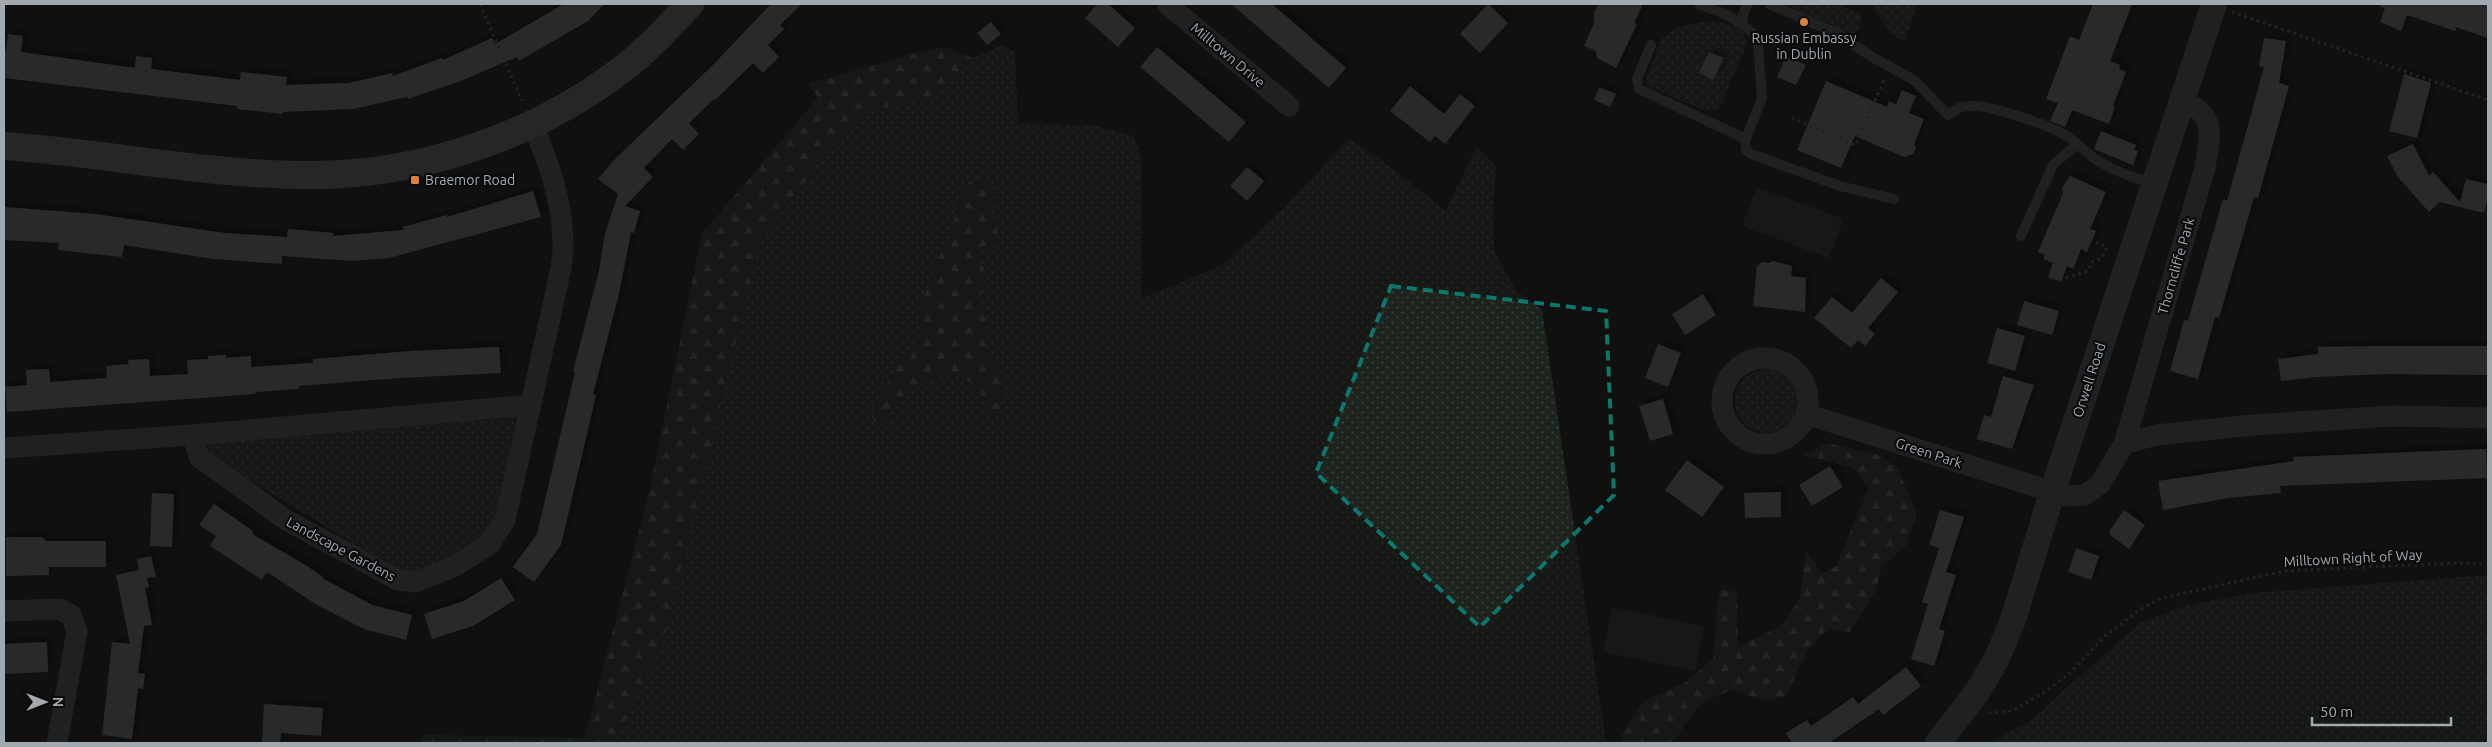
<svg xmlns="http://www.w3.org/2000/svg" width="2492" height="747" viewBox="0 0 2492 747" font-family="Ubuntu,sans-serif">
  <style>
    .grass { fill: url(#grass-dots) }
    .forest { fill: url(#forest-firs) }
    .garden { fill: #1d231d }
    .building { fill: #444649; filter: url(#shadow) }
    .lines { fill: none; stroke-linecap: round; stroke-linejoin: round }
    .path { stroke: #373a3c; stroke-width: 3; stroke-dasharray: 2.5 4; stroke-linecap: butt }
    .service { stroke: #313336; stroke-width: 10 }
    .minor { stroke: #313336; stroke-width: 21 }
    .tertiary { stroke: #313336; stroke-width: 26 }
    .secondary { stroke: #3f4245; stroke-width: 28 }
    .marked { fill: none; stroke: #0f766e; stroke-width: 4; stroke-dasharray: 10 6; stroke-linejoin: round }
    .poi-dot { fill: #dd803c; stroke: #0b0b0c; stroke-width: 2 }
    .labels { text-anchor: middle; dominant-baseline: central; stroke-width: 4.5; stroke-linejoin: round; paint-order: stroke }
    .poi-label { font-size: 14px; fill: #a2aab0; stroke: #0b0b0c }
    .street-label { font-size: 14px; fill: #a2aab0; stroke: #0b0b0c }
  </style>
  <defs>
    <pattern id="grass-dots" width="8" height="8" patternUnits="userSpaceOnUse" patternTransform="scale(1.25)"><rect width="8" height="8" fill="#1d231d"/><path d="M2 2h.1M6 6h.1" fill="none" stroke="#3b403b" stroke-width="1.8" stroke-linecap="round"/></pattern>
    <pattern id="forest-firs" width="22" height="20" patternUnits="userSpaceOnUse" patternTransform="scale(1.25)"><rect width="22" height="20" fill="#1d231d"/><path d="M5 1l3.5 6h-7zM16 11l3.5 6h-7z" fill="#3b403b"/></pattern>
    <filter id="shadow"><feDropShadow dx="4.5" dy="-4.5" stdDeviation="2.5" flood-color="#0009"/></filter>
  </defs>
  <rect width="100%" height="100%" fill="#101011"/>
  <path class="grass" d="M1784,4H1840L1861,16V25L1853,40Z
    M1874,4H1918L1904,42C1890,33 1878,20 1874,4Z
    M1702,22C1718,22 1745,22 1747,43L1722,103L1716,110L1706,111L1647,86L1645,82L1662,38L1678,27Z
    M1002,45L1015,53L1018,123L1093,125L1134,136L1141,157L1142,298L1223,265L1274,218L1349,139L1388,165L1446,211L1476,147L1496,165L1493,214L1494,250L1516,290L1542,310L1606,743H421L422,735L585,738L649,493L702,234L818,98L809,84L908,55L944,47L973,58Z
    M1735 401a32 32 0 1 1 64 0a32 32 0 1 1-64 0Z
    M516,417L496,522C477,550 434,572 400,572L207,454L209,442Z
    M2488,575V743H1989L2031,720L2138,624L2184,606L2254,593Z"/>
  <path class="forest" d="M944,47L973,58L930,99L875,109L848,127L761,238L663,641L619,734L611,743H421L422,735L585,738L649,493L702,234L818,98L809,84L908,55Z
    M983,178L991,187L997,200L990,214L997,228L998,239L992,249L981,252L979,257C985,274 993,279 980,295L986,320L987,348L1003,379L1004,396L1000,411L993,420C984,396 981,386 957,375C926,383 898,385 888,420L877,426L872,417L885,386L911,349L921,326L919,307L930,283L936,261L951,237L959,194L970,181Z
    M1828,443L1878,455L1897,467L1917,513L1906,546L1882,566L1876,590L1850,632L1828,629L1809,648L1786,696L1765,701L1732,690L1704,701L1685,724L1673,743H1623L1622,735L1643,701L1684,683L1713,659L1719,589L1737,592L1738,647L1782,625L1800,598L1806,550L1822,574L1836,566L1869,487L1853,468L1804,455Z"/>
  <path class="garden" d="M1757,187L1844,219L1829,258L1742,226Z
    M1612,607L1704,626L1695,671L1603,652Z"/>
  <path class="building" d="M564,4H604L588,21L519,61L517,57L461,81L408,99L407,97L353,109L283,112V114L237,109V106L4,78V51H6L8,34L23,36L21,52L135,68L136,56L152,58L151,69L240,80L241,72L287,77L286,85L349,83L392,73L393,76L442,58L443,60L492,38L495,44Z
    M771,4H802L780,25L784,29L768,45L779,57L763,73L753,63L715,100L714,99L689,123L699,134L683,150L672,139L644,168L653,177L625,206L640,211L634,233L631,232L619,294L593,394L596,395L561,545L534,582L513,567L537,534L575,372L573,371L599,271L605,233L618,194L598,179L616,158L713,65Z
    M1097,4H1108L1135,28L1118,47L1085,18Z
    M1231,4H1272L1346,68L1329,88Z
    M1488,4L1508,23L1480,53L1460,34Z
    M1604,4H1643L1634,23L1637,24L1616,68L1597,58L1596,51L1584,46L1594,23V12L1598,5Z
    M2093,4H2132L2110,61L2120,65L2119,69L2126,72L2113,106L2115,107L2109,124L2072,110L2065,127L2050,121L2058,103L2046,99L2070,36L2079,40Z
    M2381,4H2488V38L2456,27L2455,31L2407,15L2401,31L2380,22L2385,8L2380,7Z
    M991,22L1001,34L987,45L977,33Z
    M2264,38L2286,41L2279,83L2289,86L2258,198L2254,197L2219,318L2215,317L2198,379L2170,371L2184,320L2188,321L2223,199L2227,201L2264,67L2259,66Z
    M1157,47L1246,122L1229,142L1140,67Z
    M1709,52L1724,58L1713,80L1699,73Z
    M1786,56L1806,65L1796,85L1777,77Z
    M2404,74L2431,83L2417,138L2389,131Z
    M1826,81L1887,107L1889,101L1896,105L1902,90L1916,96L1909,113L1924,119L1914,144L1916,148L1913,154L1904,157L1855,136L1841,168L1797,150Z
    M1410,86L1444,114L1460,94L1475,106L1445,144L1435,136L1430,142L1390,111Z
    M1599,87L1616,94L1610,107L1594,100Z
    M2101,131L2136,145L2134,150L2138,151L2133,165L2094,149Z
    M2413,144L2429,176L2433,172L2460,202L2466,179L2488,184V197L2484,213L2440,202L2429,212L2398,177L2387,156Z
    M1247,167L1264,181L1247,201L1230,186Z
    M2070,176L2106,192L2090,229L2096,231L2087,252L2081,249L2073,269L2067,266L2061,282L2048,277L2053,263L2043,259L2045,255L2038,252L2063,193L2062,188Z
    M533,191L541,217L389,258L352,261L282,256V264L213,259L124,245L122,257L58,250L59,243L4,240V207L95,214L225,233L287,237L288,229L333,233V236L404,230L403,227L447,215V217Z
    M1772,261L1792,266L1791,276L1806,278L1805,312L1753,306L1757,266L1762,262L1769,263Z
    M1881,278L1898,292L1868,328L1875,334L1865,346L1858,340L1851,348L1814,318L1832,297L1852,313Z
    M1703,294L1716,315L1685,335L1672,314Z
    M2024,301L2059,311L2052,335L2017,325Z
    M1997,328L2025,336L2015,371L1987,363Z
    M1658,344L1681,353L1668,387L1645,378Z
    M2371,346H2488V375L2385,374L2316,377L2281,381L2278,359L2318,354V347Z
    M499,347L501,373L400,378L299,386V389L255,392L256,394L7,412L5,387L27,385L26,370L49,369L50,382L107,378L106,366L129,364L128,360L149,359L150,376H152L188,374L187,360L208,359V356L226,355V358L251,356V367L313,363V359L411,351Z
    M2003,376L2034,385L2012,449L1977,439L1984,415L1991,417Z
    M1663,399L1673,434L1650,441L1639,406Z
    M2486,449L2487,478L2280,486L2281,493L2228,498L2163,510L2158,481L2294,461L2293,457Z
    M1687,460L1724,487L1702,517L1665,490Z
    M1830,466L1843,487L1812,506L1799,485Z
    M1781,492V517L1745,518L1744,493Z
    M152,493L174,494L172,547L150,546Z
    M214,504L253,531L252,534L307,566L323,577L322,578L372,605L412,615L406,640L364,629L317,605L270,574L266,573L262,580L210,546L216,536L199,525Z
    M1940,510L1964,517L1946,572L1956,575L1939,629L1945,631L1934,666L1911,659L1928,604L1922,602L1939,548L1929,545Z
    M2124,510L2145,525L2129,549L2110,535V530Z
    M6,537H41L46,541H106V567H49V575L6,576Z
    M2076,548L2099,556L2091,580L2068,572Z
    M151,556L156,577L147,578L149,587L145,588L152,625L144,626L138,673L145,674L143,689L138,688L132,739L102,735L112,642L130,644L116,575L139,570L137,559Z
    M501,578L515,600L473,626L432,639L424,614L464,601Z
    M47,642L48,672L5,674L4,644Z
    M1906,667L1921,686L1883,715L1879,709L1829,743H1792L1786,733L1807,720L1811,726L1853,697L1858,704Z
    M264,704L323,708L321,736L281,733L280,743H262Z"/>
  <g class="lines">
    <path class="path" d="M480,4L522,101
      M2232,12L2488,100
      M1792,118L1855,145L1884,80
      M2096,242L2107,247
      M2066,278L2088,271L2092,262L2102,258L2107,247
      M1989,713L2012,711L2043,693L2069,674L2104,637L2139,610L2162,598L2285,571L2458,563L2488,564"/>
    <path class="service" d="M1699,4L1725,14L1743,25
      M1747,4L1742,18L1743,25L1754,34L1758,43L1762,98L1745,141L1746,150L1751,154L1840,186L1894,199
      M1769,4L1838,34L1872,57L1914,80L1948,115C1955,110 1960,106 1969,106C1988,104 2049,125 2067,136C2077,143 2086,153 2097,160C2114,171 2134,178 2153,184
      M1651,45L1637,79L1639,89L1746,139
      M2021,236L2053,165L2077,144"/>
    <path class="minor" d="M1167,4L1289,106
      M1722 401a43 43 0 1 1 86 0a43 43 0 1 1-86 0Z
      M1806,414L2066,496L2085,495L2100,484L2124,444L2156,435L2253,425L2393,416L2488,418
      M193,435L199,457L286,520L398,580L415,582L453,567L489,545L505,520L557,287C559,275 563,262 563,249C564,205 549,163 532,123
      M2124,444L2205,168C2210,134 2218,115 2181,100
      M4,448L193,435L530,405
      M4,611L59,609L71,615L77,631L57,743"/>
    <path class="tertiary" d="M1938,743L1978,691L1997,658L2013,620L2052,493L2214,4"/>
    <path class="secondary" d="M4,146C108,153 212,176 316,175C425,174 539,134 625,67C649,49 669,26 690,4"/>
  </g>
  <path d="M0 0H2492V747H0ZM1391,286L1606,311L1614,495L1480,627L1316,473Z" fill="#101011" fill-opacity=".55" fill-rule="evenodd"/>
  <path class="marked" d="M1391,286L1606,311L1614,495L1480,627L1316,473Z"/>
  <g class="poi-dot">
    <circle cx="1804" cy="22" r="5"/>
    <rect x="410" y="175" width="10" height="10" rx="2.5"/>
  </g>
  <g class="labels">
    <g class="poi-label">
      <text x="1804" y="38">Russian Embassy<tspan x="1804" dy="16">in Dublin</tspan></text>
      <text x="425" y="180" text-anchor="start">Braemor Road</text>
    </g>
    <g class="street-label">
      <text transform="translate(1228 55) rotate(40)">Milltown Drive</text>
      <text transform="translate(2176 266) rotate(-74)">Thorncliffe Park</text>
      <text transform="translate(2089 380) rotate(-72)">Orwell Road</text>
      <text transform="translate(1929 453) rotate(18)">Green Park</text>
      <text transform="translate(341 549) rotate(28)">Landscape Gardens</text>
      <text transform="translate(2353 558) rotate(-3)">Milltown Right of Way</text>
    </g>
  </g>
  <rect width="2492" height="747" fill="none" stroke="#a2aab0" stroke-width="10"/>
  <g transform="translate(45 702) rotate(90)" stroke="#0b0b0c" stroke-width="4" paint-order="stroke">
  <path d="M0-4L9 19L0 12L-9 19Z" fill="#a2aab0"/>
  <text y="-8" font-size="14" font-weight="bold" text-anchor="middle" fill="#a2aab0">N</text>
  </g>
  <path d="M2312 717v8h139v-8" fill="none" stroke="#a2aab0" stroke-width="2.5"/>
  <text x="2320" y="717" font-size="15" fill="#a2aab0" stroke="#0b0b0c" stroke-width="4" paint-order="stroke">50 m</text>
</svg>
